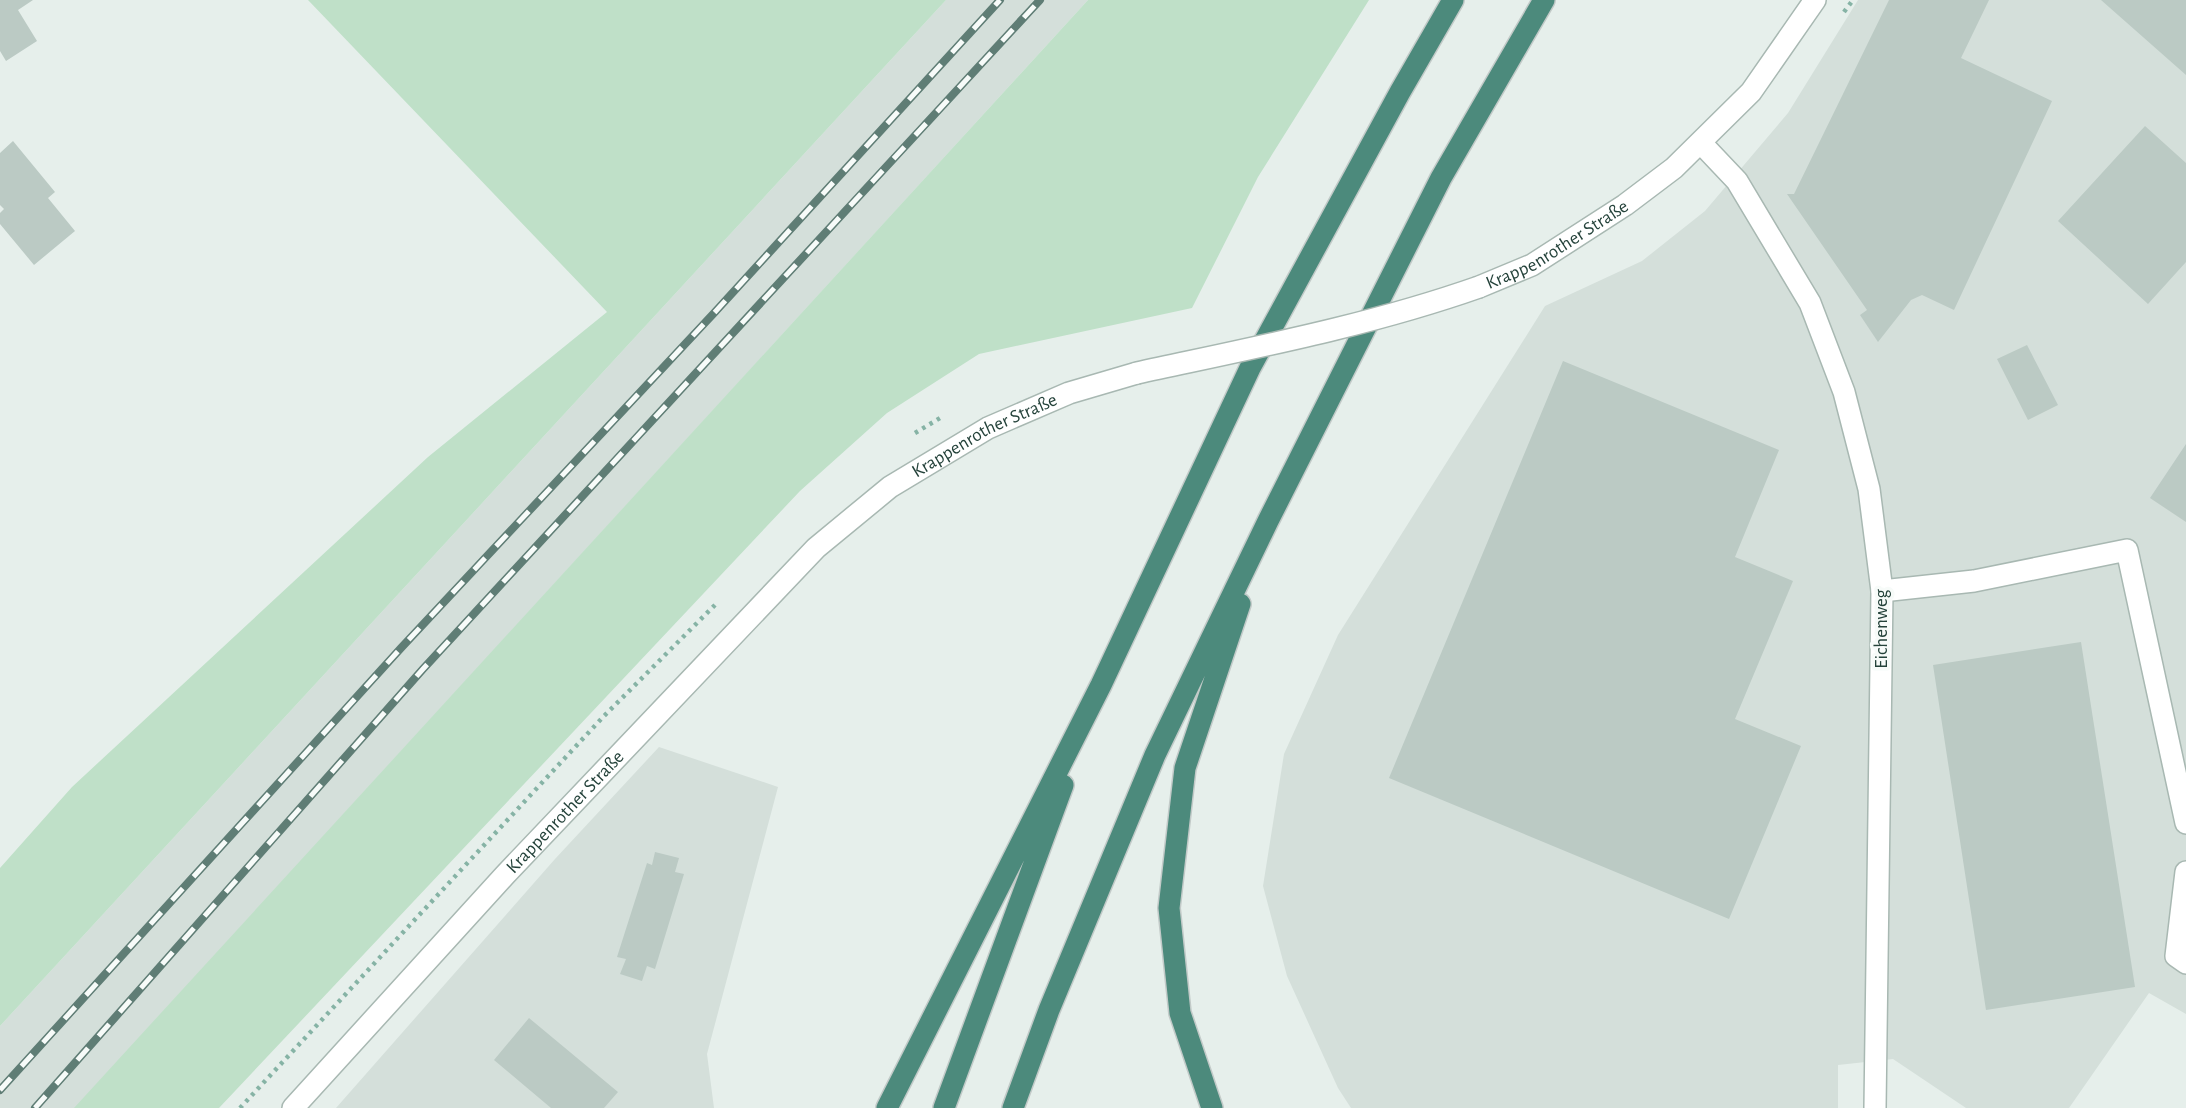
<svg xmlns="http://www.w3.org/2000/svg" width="2186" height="1108" viewBox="0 0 2186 1108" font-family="'Alegreya Sans',sans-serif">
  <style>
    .built { fill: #d4dfda }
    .green { fill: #bfe0c8 }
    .building { fill: #bbcac4 }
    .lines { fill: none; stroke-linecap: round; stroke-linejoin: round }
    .service-casing { stroke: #a8b8b2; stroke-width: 24 }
    .minor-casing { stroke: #a8b8b2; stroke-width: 24 }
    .trunk-casing { stroke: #c2cac8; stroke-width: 24 }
    .path { stroke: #86b3a5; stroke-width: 4.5; stroke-dasharray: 3.5 5; stroke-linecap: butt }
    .service { stroke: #fff; stroke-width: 21 }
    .minor { stroke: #fff; stroke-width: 21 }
    .trunk { stroke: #4c8a7c; stroke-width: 21 }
    .rail-casing { stroke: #5f7d75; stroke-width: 8 }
    .rail { stroke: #f7fbf9; stroke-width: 5; stroke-dasharray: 16; stroke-linecap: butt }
    .minor-bridge-casing { stroke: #a8b8b2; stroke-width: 24; stroke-linecap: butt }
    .minor-bridge { stroke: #fff; stroke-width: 21 }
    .labels { text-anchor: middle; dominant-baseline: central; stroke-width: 7; stroke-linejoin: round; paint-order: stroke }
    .street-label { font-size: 19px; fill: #24423a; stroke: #f7fbf9 }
  </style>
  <rect width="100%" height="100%" fill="#e6efeb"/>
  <path class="built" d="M946,0H1088L75,1108H0V1026Z
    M1858,0H2186V1014L2149,993L2069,1108H1966L1893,1059L1838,1065V1108H1351L1338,1088L1287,976L1263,886L1284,754L1338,635L1545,306L1642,261L1705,211L1788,113Z
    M659,747L778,787L707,1054L714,1108H336L555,859Z"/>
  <path class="green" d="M308,0H946L0,1026V868L72,787L428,457L607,312Z
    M1088,0H1369L1258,177L1192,308L979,354L887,413L800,491L219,1108H74Z"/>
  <path class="building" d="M0,0H33L18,10L37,41L6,61L0,51Z
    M1889,0H1989L1961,58L2052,101L1954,310L1922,295L1911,300L1878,342L1860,315L1867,310L1787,194H1794Z
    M2101,0H2186V75Z
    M2145,126L2186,163V262L2148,304L2058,221Z
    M13,141L55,192L48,198L75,231L34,265L0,224V213L4,209L0,205V153Z
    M2027,345L2058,405L2028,420L1997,359Z
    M1563,361L1779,450L1735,557L1793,581L1735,719L1801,746L1729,919L1389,778Z
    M2186,444V522L2150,498Z
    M2081,642L2135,987L1986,1010L1933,665Z
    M655,852L679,858L675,872L684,874L655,969L647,966L642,981L620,974L626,959L617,957L647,863L652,865Z
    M529,1018L618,1092L604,1108H551L494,1060Z"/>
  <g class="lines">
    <defs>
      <path id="service" d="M1882,591L1974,581L2127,550L2186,823
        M2186,872L2176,956L2186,963"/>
      <g id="minor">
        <path d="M1701,143L1737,181L1810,303L1844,392L1869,489L1882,591L1875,1108"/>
        <path id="s1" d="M1479,287L1532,265L1625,205L1674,168L1751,92L1815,0"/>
        <path id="s2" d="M293,1108L505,875L816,548L890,487L988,428L1069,393L1137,373"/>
      </g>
      <path id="trunk" d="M887,1108L1101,685L1250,368L1400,92L1453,0
        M944,1108L1063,785
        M1013,1108L1049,1010L1155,755L1268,521L1441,178L1544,0
        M1212,1108L1180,1013L1169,908L1185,768L1240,604"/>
    </defs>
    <use href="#service" class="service-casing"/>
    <use href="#minor" class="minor-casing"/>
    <use href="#trunk" class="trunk-casing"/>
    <path class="path" d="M1844,12L1853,0
      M915,433L940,418
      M240,1108L603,717L715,605"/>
    <use href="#service" class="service"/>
    <use href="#minor" class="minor"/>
    <use href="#trunk" class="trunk"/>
    <defs>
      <path id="rail" d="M0,1090L401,648L715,312L1000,0
        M35,1108L423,669L1040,0"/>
    </defs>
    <use href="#rail" class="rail-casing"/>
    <use href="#rail" class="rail"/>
    <defs>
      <path id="minor-bridge" d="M1137,373C1252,348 1368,326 1479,287"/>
    </defs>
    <use href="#minor-bridge" class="minor-bridge-casing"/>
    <use href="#minor-bridge" class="minor-bridge"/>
  </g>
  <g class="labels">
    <g class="street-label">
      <text stroke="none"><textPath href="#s1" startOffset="89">Krappenrother Straße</textPath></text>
      <text stroke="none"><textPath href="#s2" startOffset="970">Krappenrother Straße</textPath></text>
      <text transform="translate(1881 629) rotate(-90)">Eichenweg</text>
      <text stroke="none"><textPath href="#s2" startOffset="402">Krappenrother Straße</textPath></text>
    </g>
  </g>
</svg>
